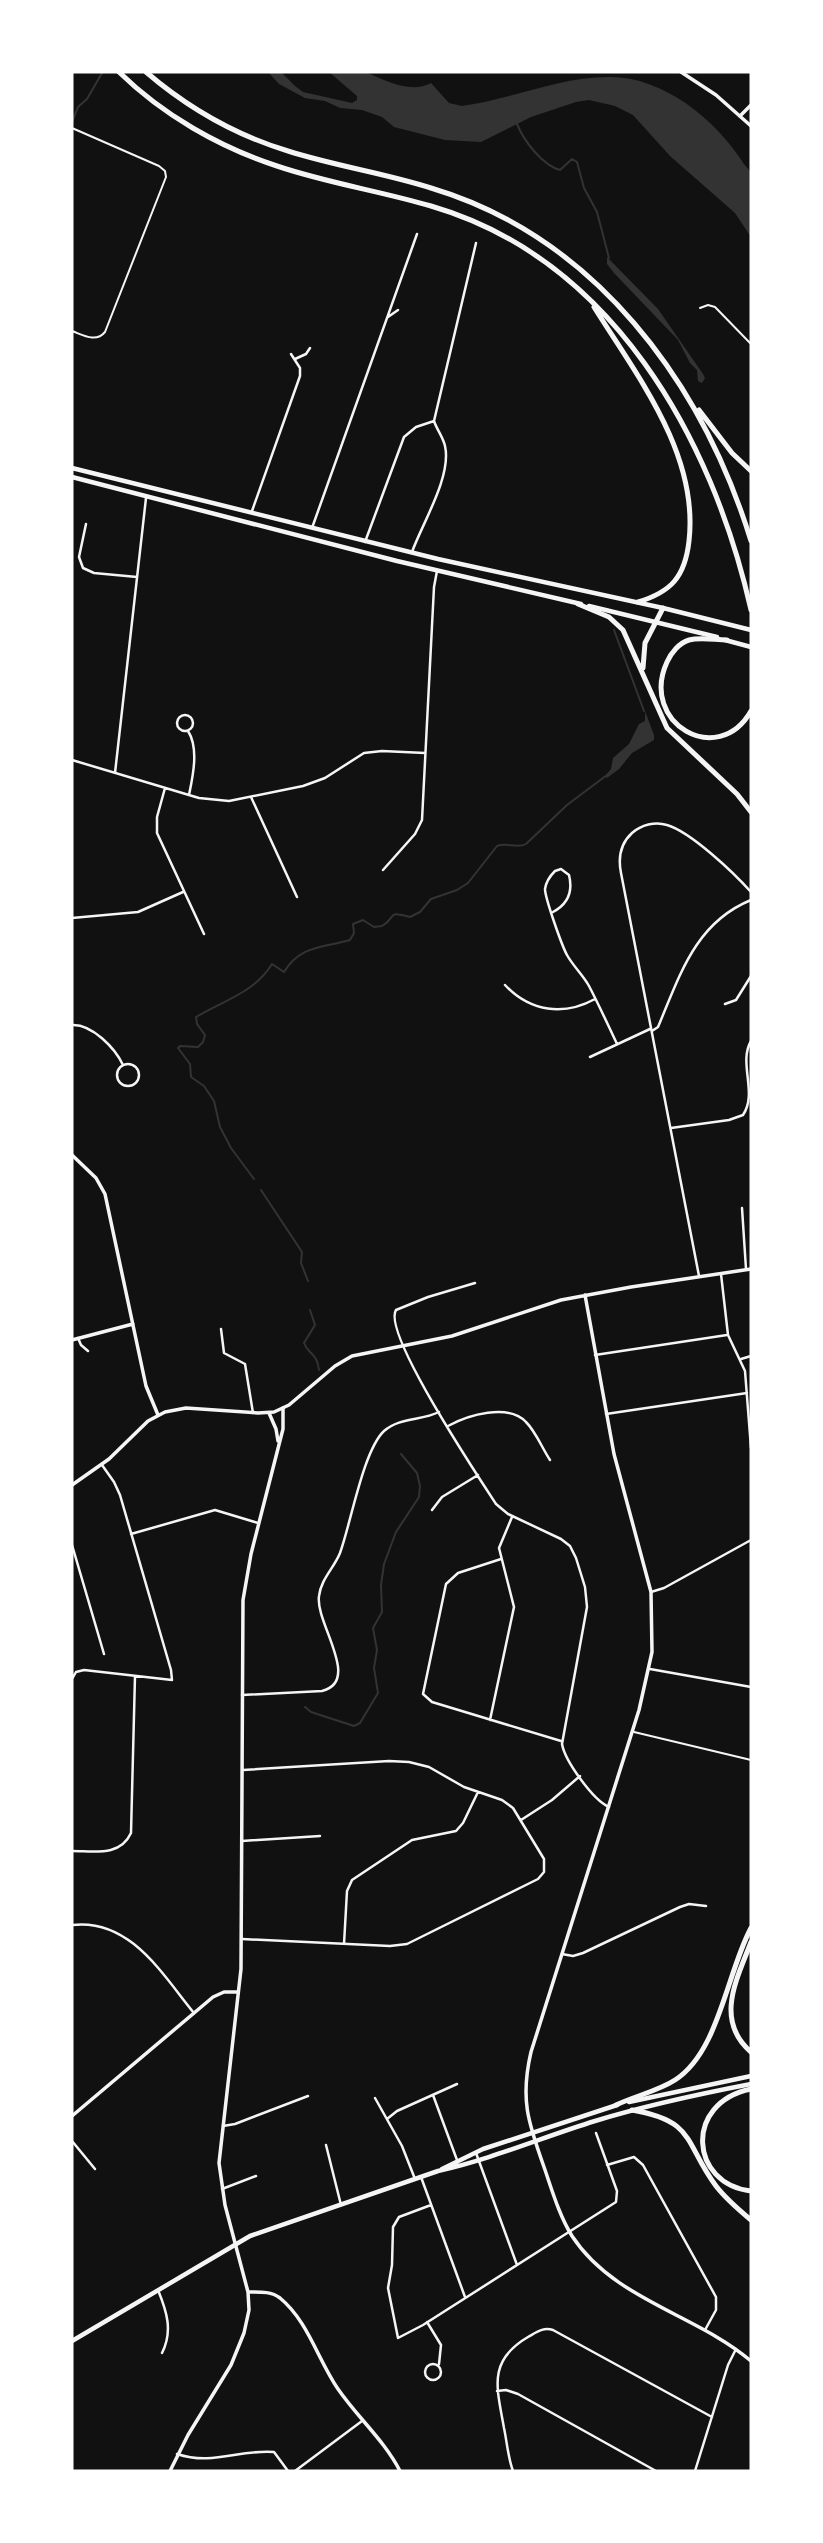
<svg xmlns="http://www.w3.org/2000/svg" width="823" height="2543" viewBox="0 0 823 2543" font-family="Inter,sans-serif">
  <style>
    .water { fill: #333 }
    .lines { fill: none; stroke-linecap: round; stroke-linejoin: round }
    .stream { stroke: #333; stroke-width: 2 }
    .service { stroke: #f5f5f5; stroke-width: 2 }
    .minor { stroke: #f5f5f5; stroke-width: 2.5 }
    .tertiary { stroke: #f5f5f5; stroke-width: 3.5 }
    .secondary { stroke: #f5f5f5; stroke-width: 3.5 }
    .primary { stroke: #f5f5f5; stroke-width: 4.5 }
    .trunk { stroke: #f5f5f5; stroke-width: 4.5 }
    .motorway { stroke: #f5f5f5; stroke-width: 5 }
  </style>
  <rect width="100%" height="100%" fill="#111"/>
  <path class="water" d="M268,72H281L295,86L303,92L352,103L357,100V96L329,72C340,72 358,68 368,73C386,81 411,94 431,83L449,103L462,106C510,100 558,77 608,77C662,76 714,118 742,161C744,165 750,170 751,173C754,183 751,225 751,237L735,213L670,156L633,115L615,106L589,100L576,102L531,117L481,142L445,140L394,127L382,117L362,110L340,108L325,101L305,98L279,84Z
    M607,257L658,309L703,374L705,378L702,383L698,381L697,370L690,363L678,340L614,273L607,264Z
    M645,711L654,735V740L632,753L619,769L607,778L605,776L611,769L613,758L629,744L639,724L645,721Z"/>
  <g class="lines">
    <path class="stream" d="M72,122L78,107L87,99L102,73
      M517,124C524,141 542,165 560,170L572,159L577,162L584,188L597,212L609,258
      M614,630L644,711
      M254,1179L231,1148L220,1127L214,1101L204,1086L191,1077L190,1064L178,1048L180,1046L198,1047L203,1042L205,1035L197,1024L196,1017C224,1000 254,993 272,964L284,972C300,945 323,948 350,940L354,933L353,924L363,920L374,927L382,926C398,917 385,910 410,917L420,912L431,899L457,890L468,883L497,846C507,842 517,849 526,844L567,805L607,775
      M261,1190L302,1252L301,1263L308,1281
      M310,1310L315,1325L304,1343C308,1355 317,1352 319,1370
      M305,1707L311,1712L354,1726L360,1723L378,1693L374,1668L377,1650L373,1628L382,1612L381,1585L384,1564L396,1532L419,1497L420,1486L417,1473L401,1454"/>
    <path class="service" d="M72,128L159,166L165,171L166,177L105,332C96,343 83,335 72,331
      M700,308L708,305L715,307L751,344
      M634,1732L751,1760"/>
    <path class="minor" d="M388,317L398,310
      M295,359L306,354L310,348
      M434,421L476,243
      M252,511L300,376V368L291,354
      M86,524L79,557L83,568L94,573L137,577
      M312,528L417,234
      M365,542L404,437L416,427L434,421
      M412,552C422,524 452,476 445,446C443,437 437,430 434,421
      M177 723a8 8 0 1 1 16 0a8 8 0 1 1-16 0Z
      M188,731C199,748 193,776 189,795
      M72,760L199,798L229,801L303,786L325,778L364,753L382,751L425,753
      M115,773L146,498
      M165,788L157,817V833L204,934
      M251,797L297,897
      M383,870L415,834L422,820L434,587L437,571
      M553,912C568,904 573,891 569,875L561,869L555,871C550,876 546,882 545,889C545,898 562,946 567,955C573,966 583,975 589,986C599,1005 608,1025 617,1044
      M72,918L138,912L183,892
      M505,985C530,1012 564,1016 595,999
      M725,1004L736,1000L751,976
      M72,1025C92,1024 115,1048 123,1065
      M652,1031L658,1027C680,975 695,923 751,900
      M590,1057L650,1029
      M117 1075a11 11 0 1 1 22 0a11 11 0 1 1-22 0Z
      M671,1128L729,1120L743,1115C758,1093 738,1063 751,1041
      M742,1208L746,1269
      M721,1274L728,1335L745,1371L751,1448
      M699,1276L621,873C618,858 620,844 632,833C641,825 655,821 667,825C691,832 734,873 751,892
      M475,1283L428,1297L396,1310C382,1332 479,1478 496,1504L508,1514L561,1539L570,1546L576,1558L585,1587L587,1607L562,1744C565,1761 593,1800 609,1807
      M221,1329L224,1353L245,1364L253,1413
      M78,1338L81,1345L88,1351
      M595,1355L727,1335
      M741,1359L751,1356
      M606,1414L747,1393
      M448,1426C468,1415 508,1403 526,1422C536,1432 542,1448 550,1460
      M432,1510L442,1497L478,1475
      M131,1534L215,1510L258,1523
      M72,1545L104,1654
      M501,1559L458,1573L446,1584L423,1694L432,1702L561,1741
      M651,1592L664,1588L751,1540
      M650,1669L751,1687
      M72,1679L76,1672L84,1670L172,1680L171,1670L120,1495L114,1482L102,1465
      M242,1695L322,1691C362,1681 315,1623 319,1596C321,1579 334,1568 340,1553C351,1523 363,1451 384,1431C400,1417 421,1421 439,1412
      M490,1720L514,1607L499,1548L512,1517
      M521,1820L552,1800L580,1776
      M242,1841L320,1836
      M72,1851C94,1851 120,1857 131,1833L135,1676
      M72,1925C130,1918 162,1974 194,2013
      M242,1939L390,1946L407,1944L538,1879L544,1872V1859L513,1808L502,1800L464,1787L429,1767L409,1762L389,1761L243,1770
      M344,1944L347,1891L352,1880L412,1840L456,1831L463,1823L478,1792
      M562,1954L573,1956L583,1953L680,1907L689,1904L706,1906
      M433,2095L457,2160
      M375,2098L402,2146L415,2179
      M387,2119L397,2111L457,2084
      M223,2126L235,2124L308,2096
      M72,2141L95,2169
      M326,2145L341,2205
      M476,2153L517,2265
      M607,2165L634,2157L643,2165L716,2297V2310L705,2330
      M421,2177L465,2297
      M222,2189L256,2176
      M431,2205L399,2217L393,2227L392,2265L388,2288L398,2338L423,2325L616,2202L617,2191L596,2133
      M158,2290C167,2312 173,2331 162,2353
      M427,2322L441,2345L439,2364
      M425 2372a8 8 0 1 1 16 0a8 8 0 1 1-16 0Z
      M497,2391L506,2390L518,2394L656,2471
      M177,2454C213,2466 239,2449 274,2452L288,2471
      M295,2471L362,2421
      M513,2471C508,2458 507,2442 504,2428C497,2388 487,2361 528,2337C537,2332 543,2327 553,2330L712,2417
      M695,2471L728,2365L736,2349"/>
    <path class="tertiary" d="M740,116L751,105
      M72,1155L96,1178L105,1194L146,1386L158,1415
      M72,1340L133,1324
      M269,1413L276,1429L278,1441
      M72,2116L213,1997L224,1992H238
      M248,2292C259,2292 271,2291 280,2298C308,2321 318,2360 338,2389C358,2418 384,2440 400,2471
      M170,2471L188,2435L231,2365L244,2333L249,2310L248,2292L225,2205L219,2163L241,1969L243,1600L251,1554L283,1429V1408"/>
    <path class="secondary" d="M681,72L716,95L751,126
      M585,1295L614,1454L651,1592L652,1652L639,1710L531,2052C520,2099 528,2122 544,2167C552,2190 559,2215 572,2236C614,2300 696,2314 751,2361
      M72,1485L109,1459L148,1421L165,1412L186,1408L258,1413L274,1412L289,1405L335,1366L352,1356L452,1336L561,1300L631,1287L751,1269"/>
    <path class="primary" d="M629,2102L751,2076
      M442,2169L483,2149L617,2105
      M72,2341L250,2236L438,2171C492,2159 543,2137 595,2121C647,2105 699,2094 751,2084"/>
    <path class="trunk" d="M72,468L438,559L663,608L751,630
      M72,477L397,561L581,604
      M589,606L717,637
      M725,640L751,647"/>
    <path class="motorway" d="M119,72C163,115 219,147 277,166C327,183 380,191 431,206C612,259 712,437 751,610
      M146,72C188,108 235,135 288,151C335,166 384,173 431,188C595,237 702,382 751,541
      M594,307C637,376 699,454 689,541C685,577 671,592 638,602
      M699,410L732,453L751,471
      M578,604L609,617L623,630L667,728L737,794L751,812
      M727,640C715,640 701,637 689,640C679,643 671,653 667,662C639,723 718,769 751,711
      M643,668L645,643L663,608
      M751,1942C737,1979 714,2020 751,2052
      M751,2089C683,2103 690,2184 751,2191
      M616,2105C635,2096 658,2091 675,2080C719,2052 727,1972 751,1928
      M632,2110C696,2121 684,2143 716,2186C726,2199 739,2210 751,2220"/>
  </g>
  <rect width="823" height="2543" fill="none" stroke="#ffffff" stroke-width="147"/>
</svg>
